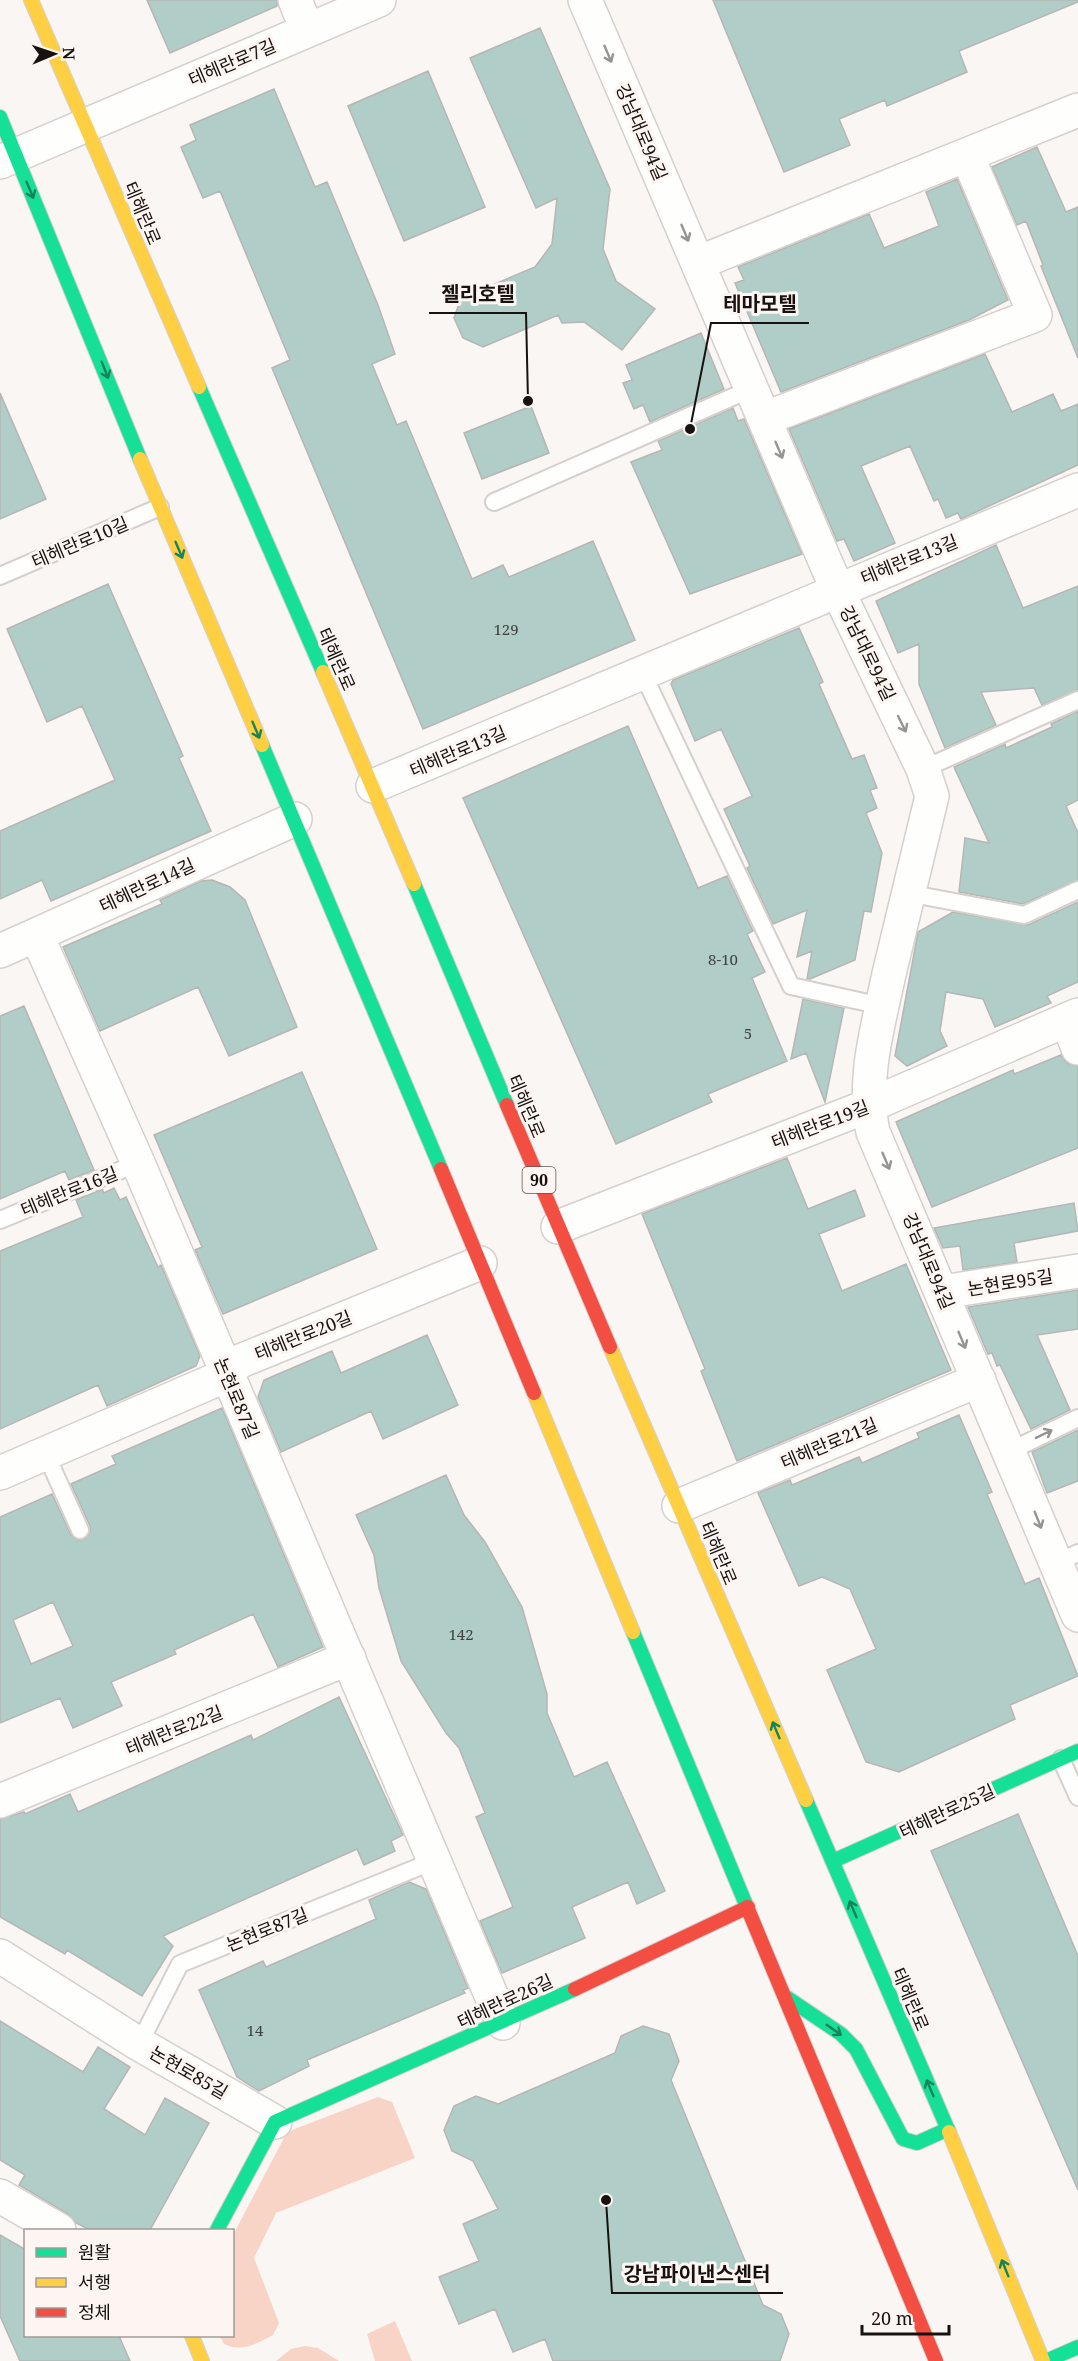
<svg xmlns="http://www.w3.org/2000/svg" width="1078" height="2361" viewBox="0 0 1078 2361" font-family="'Noto Serif','Noto Sans KR',serif">
  <style>
    .green { fill: #f8d4c6 }
    .building { fill: #b1cdc8; stroke: #b5b6b5; stroke-width: 1.5; fill-rule: evenodd }
    .lines { fill: none; stroke-linecap: round; stroke-linejoin: round }
    .lane-casing { stroke: #d5d0ce; stroke-width: 20 }
    .street-casing { stroke: #d5d0ce; stroke-width: 36 }
    .fast-casing { stroke: #d5d0ce; stroke-width: 16 }
    .slow-casing { stroke: #d5d0ce; stroke-width: 16 }
    .jam-casing { stroke: #d5d0ce; stroke-width: 16 }
    .lane { stroke: #fefefd; stroke-width: 16 }
    .street { stroke: #fefefd; stroke-width: 33 }
    .fast { stroke: #16e098; stroke-width: 14 }
    .slow { stroke: #ffcf43; stroke-width: 14 }
    .jam { stroke: #f24e42; stroke-width: 14 }
    .oneway { stroke: #969492 }
    .oneway2 { stroke: #16835b }
    .labels { text-anchor: middle; dominant-baseline: central; stroke-width: 6; stroke-linejoin: round; paint-order: stroke }
    .number-label { font-size: 15px; fill: #3e413e }
    .shield { fill: #fdf5f1; stroke: #5c5654; stroke-width: 1.5 }
    .shield-label { font-size: 16px; font-weight: bold; fill: #171210 }
    .street-label { font-size: 18px; fill: #171210; stroke: #fdf5f1 }
    .leader { fill: none; stroke: #171210; stroke-width: 2 }
    .callout-dot { fill: #171210; stroke: #fdf5f1; stroke-width: 2 }
    .callout-label { font-size: 20px; text-anchor: middle; font-weight: bold; fill: #171210; stroke: #fdf5f1; stroke-width: 6; stroke-linejoin: round; paint-order: stroke }
  </style>
  <rect width="100%" height="100%" fill="#faf6f4"/>
  <path class="green" d="M378,2097L392,2102L415,2158L276,2213L254,2258L279,2323L273,2335C257,2343 242,2353 224,2344L220,2336H232L233,2235L284,2138L292,2130Z
    M395,2321L412,2361H375L367,2334Z
    M305,2346L318,2348L339,2361H276L291,2349Z"/>
  <path class="building" d="M147,0H277V6L170,53Z
    M713,0H1078V2L959,51L967,72L887,106L885,100L839,119L850,145L784,172Z
    M540,28L610,189L603,249L616,281L655,309L622,350L584,322L562,323L558,315L483,347L463,338L454,318L461,298L535,267L552,244L557,198L536,208L470,58Z
    M428,71L485,207L404,241L348,106Z
    M274,89L315,187L327,182L378,305L395,354L372,364L397,425L406,421L472,579L503,565L509,577L593,541L635,640L423,729L272,368L290,360L220,191L203,198L181,147L196,140L190,125Z
    M1037,147L1066,212L1078,207V358L1041,266L1043,265L1026,221L1017,225L992,167Z
    M957,179L1008,300L969,320L781,392L735,283L744,280L738,267L869,214L884,248L939,226L926,192Z
    M701,333L724,389L650,422L643,405L634,409L623,383L632,380L626,365Z
    M985,354L1012,412L1053,394L1061,411L1078,404V465L961,519L958,513L946,518L938,499L934,501L910,446L861,466L895,543L854,561L844,539L837,541L789,429Z
    M0,393L46,499L0,519Z
    M531,406L549,453L482,479L464,433Z
    M733,408L738,421L744,419L802,554L690,594L631,462L662,450L658,441Z
    M996,545L1023,608L1078,586V690L1042,705L1034,688L981,692L996,725L945,748L919,684V644L898,653L876,601Z
    M108,584L183,756L179,758L211,831L51,901L42,880L0,899V831L115,780L82,706L47,722L7,629Z
    M799,628L823,682L819,684L852,759L864,755L877,788L870,790L877,808L866,813L882,853L871,912L864,911L855,960L810,979H807L812,951L797,957L807,910L773,924L747,868L750,866L724,809L752,796L721,729L695,741L671,684L673,680Z
    M1078,711V800L1066,806L1078,833V880L1023,904L959,892L965,838L989,843L954,767L1005,744L1006,748L1052,727L1051,724Z
    M628,726L698,888L727,876L753,931L747,934L765,972L752,978L787,1061L708,1094L712,1102L616,1144L463,798Z
    M212,880L230,887L245,900L297,1027L229,1056L198,987L100,1031L63,947L162,904L160,900L201,881Z
    M1078,902V982L1047,996L1051,1003L995,1027L983,999L946,992L940,1031L947,1046L907,1066L895,1056L918,932L953,912L1028,925Z
    M803,999L844,1008L825,1102L806,1053L791,1059Z
    M24,1006L94,1170L69,1180L65,1171L0,1199V1016Z
    M1061,1055L1067,1063L1078,1066V1148L932,1207L896,1122L1013,1070L1014,1074Z
    M302,1072L377,1249L223,1314L195,1250L202,1247L154,1135Z
    M787,1158L808,1209L855,1190L865,1216L819,1234L842,1291L906,1264L951,1370L737,1461L701,1371L705,1369L642,1214Z
    M114,1188L120,1200L126,1197L158,1267L161,1265L200,1356L196,1366L107,1406L98,1385L0,1429V1251L83,1217L76,1200L102,1189L104,1193Z
    M1074,1203L1078,1231L1014,1243L1017,1262L963,1270L960,1246L943,1248L934,1228Z
    M1078,1290V1329L1037,1335L1070,1410L1031,1429L1000,1365L997,1366L992,1353L988,1354L968,1307Z
    M427,1335L458,1405L383,1439L371,1411L281,1452L258,1397L264,1380L332,1351L341,1373Z
    M222,1408L323,1647L278,1667L253,1614L174,1650L176,1654L111,1682L122,1706L73,1728L60,1698L0,1723V1517L52,1494L71,1535L78,1540L85,1539L90,1532V1526L71,1484L116,1464L112,1456ZM53,1602L73,1646L31,1664L13,1620Z
    M959,1415L992,1492L987,1494L1025,1584L1039,1578L1078,1676L1010,1705L1015,1719L899,1772L866,1762L827,1670L876,1649L850,1589L822,1577L799,1586L758,1493L790,1480L792,1485L859,1457L862,1463L919,1438L917,1433Z
    M1078,1430V1481L1047,1493L1032,1452Z
    M446,1475L464,1515L485,1542L522,1607L547,1694V1713L574,1777L607,1762L665,1891L637,1904L628,1882L572,1907L585,1938L502,1973L480,1921L513,1907L476,1817L485,1813L459,1748L446,1733L401,1661L379,1588L374,1555L356,1515Z
    M339,1697L403,1835L391,1841L395,1851L364,1865L357,1849L163,1936L173,1946L142,1996L67,1950L65,1954L0,1917V1819L24,1812L25,1814L70,1794L78,1812L251,1735L253,1740Z
    M1018,1814L1078,1956V2190L931,1851Z
    M409,1882L426,1889L468,1988L463,1990L465,1993L307,2060L309,2066L259,2091L237,2077L199,1990L263,1961L266,1967L376,1919L369,1900Z
    M0,2021L83,2072L98,2047L130,2067L104,2109L145,2135L165,2098L209,2123L150,2230H90L76,2223L68,2214L19,2185L25,2175L0,2160Z
    M643,2026L669,2034L679,2061L671,2080L763,2305L781,2314L789,2334L780,2361H553L545,2339L513,2352L495,2309L459,2324L439,2277L479,2261L463,2224L498,2209L473,2161L452,2151L444,2130L454,2106L476,2096L498,2104L615,2053L621,2036Z
    M0,2235L26,2250V2336H119L130,2361H20L0,2316Z"/>
  <g class="lines">
    <defs>
      <path id="lane" d="M494,502L753,388
        M0,576L160,507
        M643,674L791,986L882,1006
        M923,769L1078,700
        M907,893L1024,915L1078,890
        M0,1220L138,1163
        M1010,1451L1078,1418
        M46,1454L80,1530
        M1056,1563L1078,1553
        M1061,1759L1078,1797
        M139,2044L180,1964L436,1860"/>
      <path id="street" d="M295,0L307,30
        M585,0L837,589L923,769L932,796C917,856 903,915 889,974C878,1026 862,1079 873,1132L1078,1615
        M0,162L379,0
        M698,263L1078,110
        M766,418L1035,315L967,155
        M373,786L1078,490
        M37,936L138,1163L503,2023
        M0,951L295,819
        M1067,1020L1078,1048
        M558,1227L868,1106L1078,1015
        M942,1292L1078,1271
        M0,1473L227,1375L238,1362L480,1263
        M679,1506L979,1380
        M0,1801L349,1658
        M0,1956L139,2044L275,2122
        M0,2196L59,2230"/>
      <path id="fast" d="M0,117L140,459
        M199,387L323,672
        M262,745L441,1169
        M414,884L507,1105
        M633,1632L747,1907
        M806,1800L949,2132
        M833,1861L1078,1751
        M786,1997L841,2034L856,2049L903,2139L917,2143L948,2129
        M217,2230L275,2122L575,1989
        M1046,2361L1078,2347"/>
      <path id="slow" d="M31,0L199,387
        M140,459L262,745
        M323,672L414,884
        M610,1347L806,1800
        M534,1393L633,1632
        M949,2132L1043,2361
        M192,2336L202,2361"/>
      <path id="jam" d="M507,1105L610,1347
        M441,1169L534,1393
        M747,1907L936,2361
        M575,1989L748,1907"/>
    </defs>
    <use href="#lane" class="lane-casing"/>
    <use href="#street" class="street-casing"/>
    <use href="#fast" class="fast-casing"/>
    <use href="#slow" class="slow-casing"/>
    <use href="#jam" class="jam-casing"/>
    <use href="#lane" class="lane"/>
    <use href="#street" class="street"/>
    <use href="#fast" class="fast"/>
    <use href="#slow" class="slow"/>
    <use href="#jam" class="jam"/>
  </g>
  <defs><path id="oneway-shaft" d="M-6 0H5M1.5-3L5.5 0L1.5 3" fill="none" stroke-width="1.6" stroke-linecap="round" stroke-linejoin="round" transform="scale(1.5)"/></defs>
  <g class="oneway">
    <use href="#oneway-shaft" transform="translate(608 54) rotate(67)"/>
    <use href="#oneway-shaft" transform="translate(685 233) rotate(67)"/>
    <use href="#oneway-shaft" transform="translate(779 450) rotate(67)"/>
    <use href="#oneway-shaft" transform="translate(902 724) rotate(64)"/>
    <use href="#oneway-shaft" transform="translate(886 1161) rotate(67)"/>
    <use href="#oneway-shaft" transform="translate(962 1340) rotate(67)"/>
    <use href="#oneway-shaft" transform="translate(1044 1434) rotate(-26)"/>
    <use href="#oneway-shaft" transform="translate(1038 1520) rotate(68)"/>
  </g>
  <g class="oneway2">
    <use href="#oneway-shaft" transform="translate(30 190) rotate(67)"/>
    <use href="#oneway-shaft" transform="translate(105 370) rotate(68)"/>
    <use href="#oneway-shaft" transform="translate(179 550) rotate(67)"/>
    <use href="#oneway-shaft" transform="translate(256 730) rotate(67)"/>
    <use href="#oneway-shaft" transform="translate(776 1730) rotate(-113)"/>
    <use href="#oneway-shaft" transform="translate(853 1909) rotate(-113)"/>
    <use href="#oneway-shaft" transform="translate(834 2030) rotate(35)"/>
    <use href="#oneway-shaft" transform="translate(930 2088) rotate(-113)"/>
    <use href="#oneway-shaft" transform="translate(1005 2268) rotate(-112)"/>
  </g>
  <g class="labels">
    <g class="number-label">
      <text x="506" y="629">129</text>
      <text x="723" y="959">8-10</text>
      <text x="748" y="1033">5</text>
      <text x="461" y="1634">142</text>
      <text x="255" y="2030">14</text>
    </g>
    <rect class="shield" x="522.5" y="1167" width="33" height="26" rx="4.5"/>
    <g class="shield-label">
      <text x="539" y="1180">90</text>
    </g>
    <g class="street-label">
      <text transform="translate(232 62) rotate(-23)">테헤란로7길</text>
      <text transform="translate(642 132) rotate(67)">강남대로94길</text>
      <text transform="translate(143 213) rotate(67)">테헤란로</text>
      <text transform="translate(80 542) rotate(-23)">테헤란로10길</text>
      <text transform="translate(909 559) rotate(-22)">테헤란로13길</text>
      <text transform="translate(868 653) rotate(64)">강남대로94길</text>
      <text transform="translate(337 659) rotate(66)">테헤란로</text>
      <text transform="translate(458 751) rotate(-23)">테헤란로13길</text>
      <text transform="translate(147 885) rotate(-25)">테헤란로14길</text>
      <text transform="translate(527 1106) rotate(67)">테헤란로</text>
      <text transform="translate(820 1124) rotate(-21)">테헤란로19길</text>
      <text transform="translate(69 1191) rotate(-22)">테헤란로16길</text>
      <text transform="translate(929 1261) rotate(67)">강남대로94길</text>
      <text transform="translate(1010 1282) rotate(-9)">논현로95길</text>
      <text transform="translate(303 1335) rotate(-22)">테헤란로20길</text>
      <text transform="translate(237 1398) rotate(67)">논현로87길</text>
      <text transform="translate(829 1443) rotate(-23)">테헤란로21길</text>
      <text transform="translate(719 1553) rotate(67)">테헤란로</text>
      <text transform="translate(174 1730) rotate(-22)">테헤란로22길</text>
      <text transform="translate(947 1811) rotate(-25)">테헤란로25길</text>
      <text transform="translate(267 1929) rotate(-22)">논현로87길</text>
      <text transform="translate(911 1999) rotate(67)">테헤란로</text>
      <text transform="translate(505 2001) rotate(-25)">테헤란로26길</text>
      <text transform="translate(189 2072) rotate(30)">논현로85길</text>
    </g>
  </g>
  <path class="leader" d="M528 401L526 313H429M690 429L711 323H809M606 2200L612 2293H783"/>
  <g class="callout-dot">
    <circle cx="528" cy="401" r="6"/>
    <circle cx="690" cy="429" r="6"/>
    <circle cx="606" cy="2200" r="6"/>
  </g>
  <g class="callout-label">
    <text x="478" y="301">젤리호텔</text>
    <text x="760" y="311">테마모텔</text>
    <text x="697" y="2281">강남파이낸스센터</text>
  </g>
  <rect x="24" y="2229" width="210" height="108" fill="#fdf5f1" stroke="#a19a97" stroke-width="1.5"/>
  <rect x="36" y="2248" width="30" height="9" fill="#16e098" stroke="#a19a97" stroke-width="1.5"/>
  <text x="78" y="2259" font-size="18" fill="#171210">원활</text>
  <rect x="36" y="2278" width="30" height="9" fill="#ffcf43" stroke="#a19a97" stroke-width="1.5"/>
  <text x="78" y="2289" font-size="18" fill="#171210">서행</text>
  <rect x="36" y="2308" width="30" height="9" fill="#f24e42" stroke="#a19a97" stroke-width="1.5"/>
  <text x="78" y="2319" font-size="18" fill="#171210">정체</text>
  <g transform="translate(54 54) rotate(88)" stroke="#fdf5f1" stroke-width="4.5" paint-order="stroke">
  <path d="M0-4.5L10 22L0 15L-10 22Z" fill="#171210"/>
  <text y="-9" font-size="16" font-weight="bold" text-anchor="middle" fill="#171210">N</text>
  </g>
  <path d="M862 2325v9h87v-9" fill="none" stroke="#171210" stroke-width="3"/>
  <text x="871" y="2325" font-size="18" fill="#171210" stroke="#fdf5f1" stroke-width="4.5" paint-order="stroke">20 m</text>
</svg>
